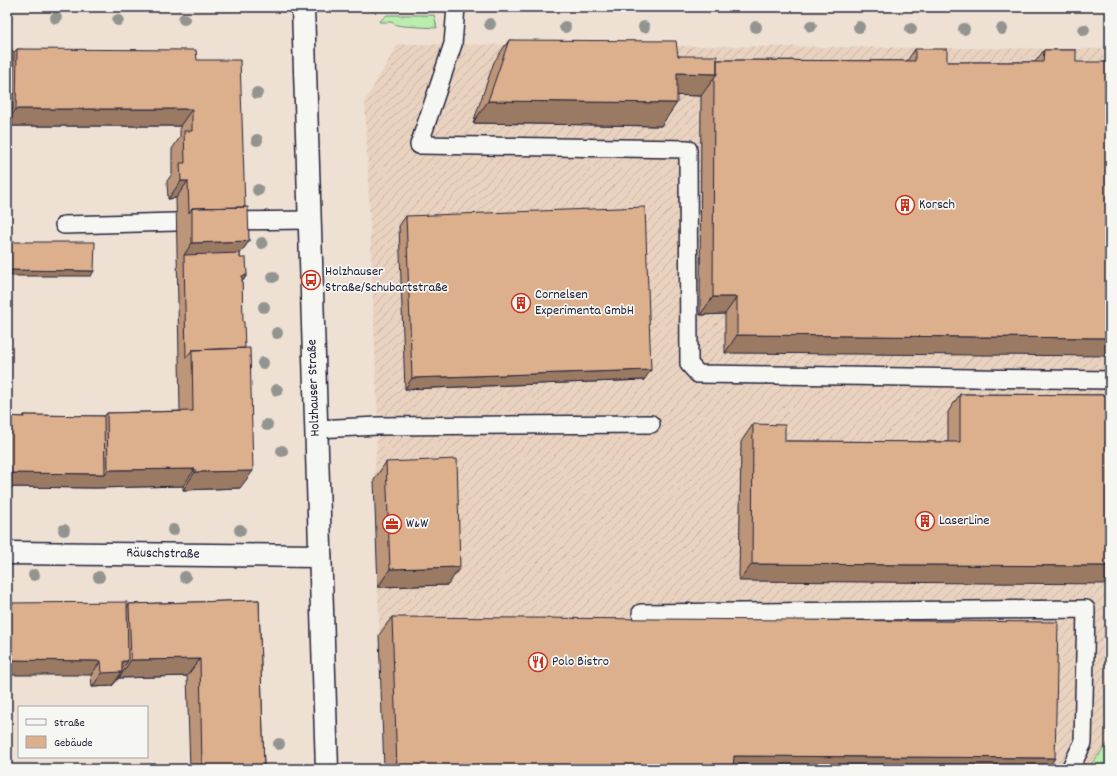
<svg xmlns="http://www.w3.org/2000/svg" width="1117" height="776" viewBox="0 0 1117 776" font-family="Dekko,sans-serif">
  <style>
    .industrial { fill: url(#industrial-furrows) }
    .grass { fill: url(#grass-tufts); stroke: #6e8874 }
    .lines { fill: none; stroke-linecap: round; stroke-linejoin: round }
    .service-casing { stroke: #22223b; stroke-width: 20 }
    .minor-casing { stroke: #22223b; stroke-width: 25 }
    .secondary-casing { stroke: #22223b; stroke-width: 25 }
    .service { stroke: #f6f6f2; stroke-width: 17 }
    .minor { stroke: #f6f6f2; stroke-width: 22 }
    .secondary { stroke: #f6f6f2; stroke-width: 22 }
    .tree { fill: #939490 }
    .wall { fill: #bd9679; stroke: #22223b }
    .shaded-wall { fill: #9a7a63; stroke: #22223b }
    .building { fill: #dcaf8d; stroke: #22223b }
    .labels { text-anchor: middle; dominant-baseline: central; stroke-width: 3.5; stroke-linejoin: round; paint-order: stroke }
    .poi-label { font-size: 14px; fill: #22223b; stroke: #f6f6f2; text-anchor: start }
    .street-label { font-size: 14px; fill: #22223b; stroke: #f6f6f2 }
  </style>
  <defs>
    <pattern id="industrial-furrows" width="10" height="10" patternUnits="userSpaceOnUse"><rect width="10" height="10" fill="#e9d2bf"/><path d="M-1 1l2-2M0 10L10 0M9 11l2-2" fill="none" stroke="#c8b4a5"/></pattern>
    <pattern id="grass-tufts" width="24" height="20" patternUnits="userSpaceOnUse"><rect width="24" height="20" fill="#bbeeae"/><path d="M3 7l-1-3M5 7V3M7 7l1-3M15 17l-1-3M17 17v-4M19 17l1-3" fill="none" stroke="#a0cc97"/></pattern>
  </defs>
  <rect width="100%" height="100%" fill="#eee1d4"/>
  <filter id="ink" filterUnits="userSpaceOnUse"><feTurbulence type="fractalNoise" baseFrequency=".025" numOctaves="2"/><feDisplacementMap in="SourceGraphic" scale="8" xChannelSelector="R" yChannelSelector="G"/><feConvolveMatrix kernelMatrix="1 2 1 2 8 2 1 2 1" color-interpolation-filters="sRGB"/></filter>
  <g filter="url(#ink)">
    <path class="industrial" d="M398,44L1110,49V741L1087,769H384L374,480L378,426L365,101Z"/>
    <path class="grass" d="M387,15H434L437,28L403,26L397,25L391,22H379Z
      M1110,741V769H1087Z"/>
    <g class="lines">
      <defs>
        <path id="service" d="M456,7L453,44L419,145L688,149L689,364L698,374L1110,380
          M232,221L309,220
          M64,225L176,222
          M316,429L378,426L651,424
          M641,613L1086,609L1083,743L1070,769"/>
        <path id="minor" d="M7,553L320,556"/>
        <path id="secondary" d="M303,7L327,769"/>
      </defs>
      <use href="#service" class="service-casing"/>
      <use href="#minor" class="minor-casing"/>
      <use href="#secondary" class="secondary-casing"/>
      <use href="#service" class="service"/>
      <use href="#minor" class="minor"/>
      <use href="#secondary" class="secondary"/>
    </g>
    <g class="tree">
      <circle cx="56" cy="18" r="6"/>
      <circle cx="184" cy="19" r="6"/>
      <circle cx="118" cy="20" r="6"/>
      <circle cx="490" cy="24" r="6"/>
      <circle cx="811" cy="26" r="6"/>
      <circle cx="565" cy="27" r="6"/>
      <circle cx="644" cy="27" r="6"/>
      <circle cx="756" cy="27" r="6"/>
      <circle cx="859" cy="27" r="6"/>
      <circle cx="911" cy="29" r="6"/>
      <circle cx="964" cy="29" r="6"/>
      <circle cx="1002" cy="29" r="6"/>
      <circle cx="1084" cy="30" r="6"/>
      <circle cx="257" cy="93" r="6"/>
      <circle cx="257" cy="140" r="6"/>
      <circle cx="258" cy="190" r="6"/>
      <circle cx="262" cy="243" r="6"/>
      <circle cx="273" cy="277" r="6"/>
      <circle cx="264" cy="307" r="6"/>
      <circle cx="277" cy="333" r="6"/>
      <circle cx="263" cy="363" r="6"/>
      <circle cx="277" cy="390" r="6"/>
      <circle cx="267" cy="425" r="6"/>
      <circle cx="282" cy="451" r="6"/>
      <circle cx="64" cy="530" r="6"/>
      <circle cx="173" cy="530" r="6"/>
      <circle cx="240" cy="530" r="6"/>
      <circle cx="34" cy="575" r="6"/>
      <circle cx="99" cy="577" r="6"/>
      <circle cx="185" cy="577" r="6"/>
      <circle cx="279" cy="744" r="6"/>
    </g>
    <path class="wall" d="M509,40L678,56L717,60L907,61L915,49L947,62H1035L1044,50H1076L725,353V314L700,315L701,96L677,95L661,126L473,123L494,62Z
      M17,49L197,60L245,207L249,241L240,253V258L247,275L242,282L240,488L183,490V486L95,488L7,487V416L23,417L24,415L104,416L107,413L180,411L176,198L168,199L167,181L172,174V149L180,137V126H7V52H14Z
      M406,216L644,380L405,389L399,226Z
      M960,394L1110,395L739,581L741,442L753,424L785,441L948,442V412Z
      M386,462L448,585L378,587L374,480Z
      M259,600L264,769H190L187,676L119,678L112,686L92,687L91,675L129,604Z
      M392,617L1048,769H384L379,635Z"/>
    <path class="shaded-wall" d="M677,73L717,74L701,96L662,95Z
      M488,101L677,103L661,126L473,123Z
      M7,109H13L7,118Z
      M16,109H192L180,126H7V122Z
      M181,181H188L176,198L168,199Z
      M249,241L233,264L184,255L192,243Z
      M7,270L94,271L91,276H7Z
      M247,275L240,285L242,276Z
      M713,297H737L725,314L700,315Z
      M737,335L1110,338V356L725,353Z
      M651,370L644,380L405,389L412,378Z
      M195,469L183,486L95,488L7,487V473L105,474L108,470Z
      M253,471L240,488L183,490L195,472Z
      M752,564L1110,566V584L739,581Z
      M460,567L448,585L378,587L390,569Z
      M200,659L187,676L119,678L131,660Z
      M7,660L101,661L91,675H7Z
      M122,661H128L120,672H122L112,686L92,687L102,673Z
      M734,756L1055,758L1048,769H725Z"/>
    <path class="building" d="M509,40L676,41L678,56H717V74L677,73V103L488,101Z
      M17,49L196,50L197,60H240L245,207L192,208L189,213L188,181H181L180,163H185L184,131H192V109H16Z
      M915,49H947V62H1043L1044,50H1076V62H1110V338L737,335V297H713L714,78L717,74V60L915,61Z
      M7,52H14L13,109H7Z
      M248,207L249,241L192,243V208Z
      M645,207L651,370L412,378L406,216Z
      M7,242H95L94,271L7,270Z
      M240,253V258H246L247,275L242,276L243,322H244L245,348L192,350L186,358L184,255Z
      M250,348L253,471L195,472V469L108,470L107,413L193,411L192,350Z
      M960,394L1110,395V566L752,564L753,424L785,425V441L960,442Z
      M24,415L104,416L105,474L7,473V416L24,417Z
      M457,459L460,567L390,569L386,462Z
      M259,600L264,769H202L200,659L131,660L129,604Z
      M127,602L128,661H122V672L102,673L101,661L7,660V603Z
      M392,617L1058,622L1055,758L734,756L733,769H397Z"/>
  </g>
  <defs>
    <symbol id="building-ring" viewBox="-11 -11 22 22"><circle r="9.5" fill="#f6f6f2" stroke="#c8321e" stroke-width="1.5"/><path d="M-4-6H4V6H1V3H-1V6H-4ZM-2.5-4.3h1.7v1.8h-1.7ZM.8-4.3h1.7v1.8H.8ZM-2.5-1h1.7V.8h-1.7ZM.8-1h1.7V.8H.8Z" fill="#c8321e"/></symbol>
    <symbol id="bus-ring" viewBox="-11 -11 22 22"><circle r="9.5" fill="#f6f6f2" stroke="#c8321e" stroke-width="1.5"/><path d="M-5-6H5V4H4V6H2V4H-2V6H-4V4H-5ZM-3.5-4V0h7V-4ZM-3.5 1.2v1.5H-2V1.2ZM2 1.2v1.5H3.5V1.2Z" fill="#c8321e"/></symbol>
    <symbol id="office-ring" viewBox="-11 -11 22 22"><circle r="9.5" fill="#f6f6f2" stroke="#c8321e" stroke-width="1.5"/><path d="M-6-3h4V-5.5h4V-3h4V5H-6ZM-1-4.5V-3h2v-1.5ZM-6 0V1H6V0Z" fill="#c8321e"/></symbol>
    <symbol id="restaurant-ring" viewBox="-11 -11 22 22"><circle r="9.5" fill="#f6f6f2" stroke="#c8321e" stroke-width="1.5"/><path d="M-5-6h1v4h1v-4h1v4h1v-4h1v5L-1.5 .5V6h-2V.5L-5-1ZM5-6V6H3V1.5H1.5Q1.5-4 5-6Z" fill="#c8321e"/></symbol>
  </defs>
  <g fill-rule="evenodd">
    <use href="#building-ring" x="894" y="194" width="22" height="22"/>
    <use href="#bus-ring" x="300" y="269" width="22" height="22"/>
    <use href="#building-ring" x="510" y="292" width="22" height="22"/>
    <use href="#building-ring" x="914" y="510" width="22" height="22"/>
    <use href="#office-ring" x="381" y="513" width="22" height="22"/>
    <use href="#restaurant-ring" x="527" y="651" width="22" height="22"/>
  </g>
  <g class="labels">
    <g class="poi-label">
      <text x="919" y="205">Korsch</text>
      <text x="325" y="272">Holzhauser<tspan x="325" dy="16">Straße/Schubartstraße</tspan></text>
      <text x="535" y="295">Cornelsen<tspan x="535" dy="16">Experimenta GmbH</tspan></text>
      <text x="939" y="521">LaserLine</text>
      <text x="406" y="524">W&amp;W</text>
      <text x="552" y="662">Polo Bistro</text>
    </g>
    <g class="street-label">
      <text transform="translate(314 388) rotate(-92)">Holzhauser Straße</text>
      <text transform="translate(163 554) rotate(1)">Räuschstraße</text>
    </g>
  </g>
  <rect width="1117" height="776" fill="none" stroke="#f6f6f2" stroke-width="24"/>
  <rect x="12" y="12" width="1093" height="752" fill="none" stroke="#22223b" stroke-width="1.5" filter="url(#ink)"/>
  <rect x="18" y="706" width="130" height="52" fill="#f6f6f2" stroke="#a1a1a9"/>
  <rect x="26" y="719" width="20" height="6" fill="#f6f6f2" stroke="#a1a1a9"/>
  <text x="54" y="726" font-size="12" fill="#22223b">Straße</text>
  <rect x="26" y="736" width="20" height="12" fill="#dcaf8d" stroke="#a1a1a9"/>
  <text x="54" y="746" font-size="12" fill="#22223b">Gebäude</text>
</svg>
